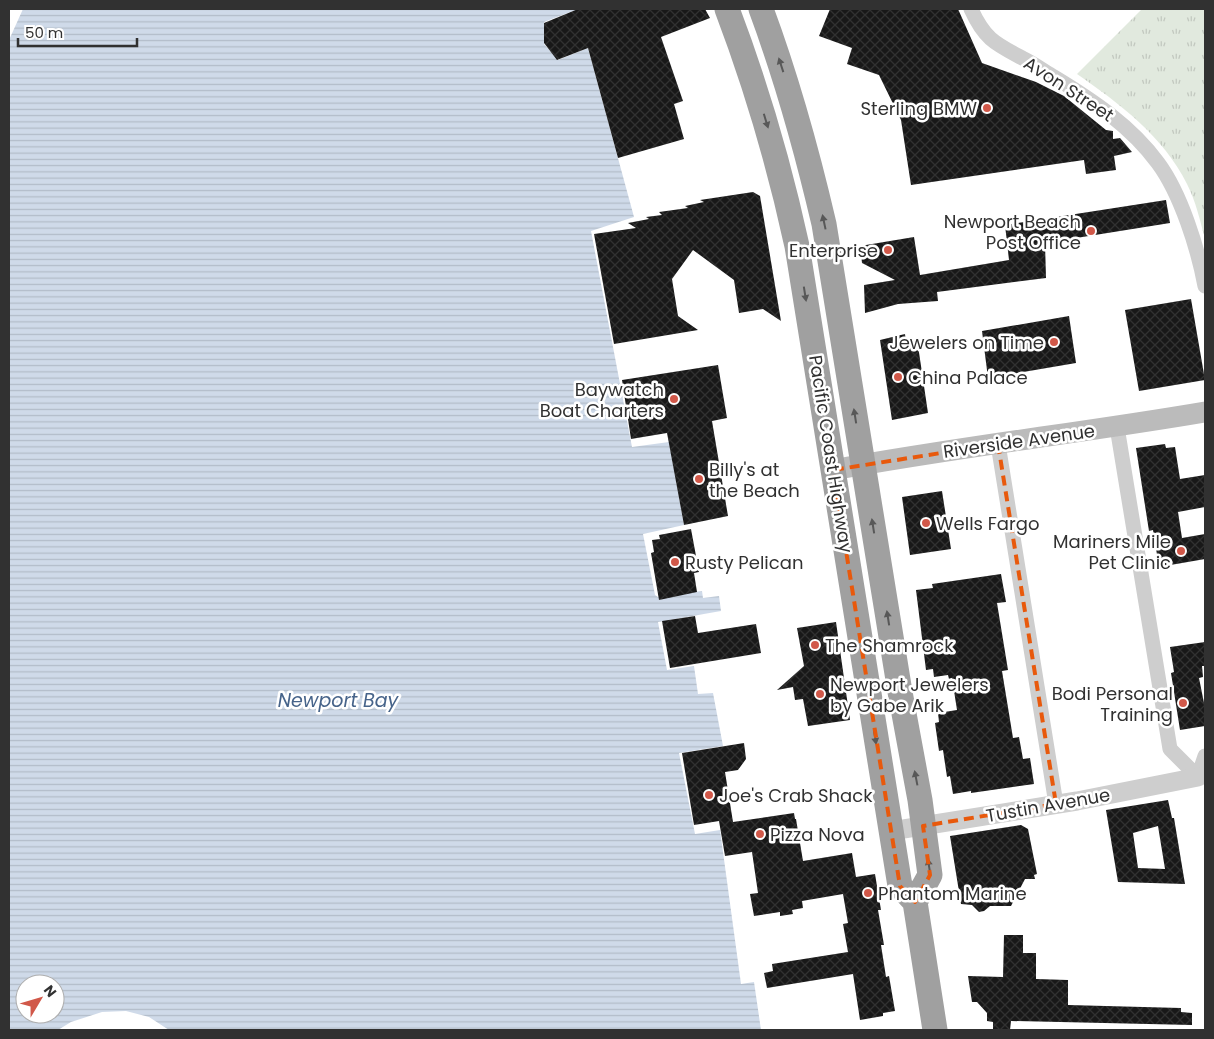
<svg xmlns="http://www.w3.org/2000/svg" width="1214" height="1039" viewBox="0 0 1214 1039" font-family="Poppins,sans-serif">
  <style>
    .park { fill: url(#park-tufts) }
    .water { fill: url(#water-rules); fill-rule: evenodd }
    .building { fill: url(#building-cross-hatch); fill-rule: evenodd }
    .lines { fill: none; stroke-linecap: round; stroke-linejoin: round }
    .minor { stroke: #cecece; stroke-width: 15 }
    .tertiary { stroke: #cecece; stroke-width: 19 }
    .secondary { stroke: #bbb; stroke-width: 21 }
    .trunk { stroke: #a0a0a0; stroke-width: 25 }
    .oneway { fill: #585858 }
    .marked { fill: none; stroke: #e8590c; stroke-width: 4; stroke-dasharray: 10 6; stroke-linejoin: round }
    .poi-dot { fill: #d15849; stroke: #fff; stroke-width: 2 }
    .labels { text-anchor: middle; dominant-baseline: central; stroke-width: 5; stroke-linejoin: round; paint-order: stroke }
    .street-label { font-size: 18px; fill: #313131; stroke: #fff }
    .poi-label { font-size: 18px; fill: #313131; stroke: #fff; text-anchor: start }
    .water-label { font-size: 19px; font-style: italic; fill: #47648a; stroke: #fff }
  </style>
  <defs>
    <pattern id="park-tufts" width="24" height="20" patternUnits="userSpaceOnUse" patternTransform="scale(1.25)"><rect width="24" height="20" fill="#e1e9de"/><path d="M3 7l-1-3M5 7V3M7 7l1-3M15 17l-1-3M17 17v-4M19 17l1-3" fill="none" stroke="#c2c8bf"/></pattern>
    <pattern id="water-rules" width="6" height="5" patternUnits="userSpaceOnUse" patternTransform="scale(1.25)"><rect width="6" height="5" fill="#cfdae9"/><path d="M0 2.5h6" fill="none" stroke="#b2bcc8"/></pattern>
    <pattern id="building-cross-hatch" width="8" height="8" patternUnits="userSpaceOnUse" patternTransform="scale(1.25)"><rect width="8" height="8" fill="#181818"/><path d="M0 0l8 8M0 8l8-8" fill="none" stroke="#313131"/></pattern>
  </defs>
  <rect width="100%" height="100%" fill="#fff"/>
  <path class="park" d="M1142,9H1205V239C1200,220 1196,202 1187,184C1164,137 1119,103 1077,74Z"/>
  <path class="water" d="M23,9H578L580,15L578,16L573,11L544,22V44L558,60L588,48L634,217L591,231L632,447L669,442L684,525L643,534L655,595L658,597L702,591L703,598L719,596L721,611L658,622L667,670L694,666L698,694L713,693L723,746L679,753L695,834L720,830L741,984L754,982L761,1030H169L149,1017L126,1011L102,1012L71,1022L58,1030H9V40ZM25,984H55V1014H25Z"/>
  <path class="building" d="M578,9H705L710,18L661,37L683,101L674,104L684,139L618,158L588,48L557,60L544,43V23Z
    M830,9H958L982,63L1036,82L1064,96L1106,130L1113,131V139L1120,138L1132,152L1114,156L1116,170L1086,174L1084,160L911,185L901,120L879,75L847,64L852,48L819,36Z
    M753,192L760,196L781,321L763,309L739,313L734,280L693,250L672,279L678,316L698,330L614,344L594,234L636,228L628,223L649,219L646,217L662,215L659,212L688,208L685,206L704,202L700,200Z
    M1166,200L1170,223L1045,243L1046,278L937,292L938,301L898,304L865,313L864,285L895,280L862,263L860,246L914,237L920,275L1009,260L1005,225Z
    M1191,299L1205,380L1139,391L1125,310Z
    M1069,316L1076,363L988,378L982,331Z
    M905,334L906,342L917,339L928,413L892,420L880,340Z
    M718,365L727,418L712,421L728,516L684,525L667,433L631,439L622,380Z
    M1165,444L1166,448L1175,447L1180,479L1205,475V507L1178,512L1182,538L1205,534V559L1159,567L1153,530L1149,531L1136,448Z
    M942,491L951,549L910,555L902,497Z
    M691,529L699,572L694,573L697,592L659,600L651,553L654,552L652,540L660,539L659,535Z
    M1001,574L1006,602L997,603L1008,670L1002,671L1013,738L1019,737L1023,759L1030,758L1034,784L971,793V791L953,794L950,776L947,777L943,750L939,751L935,723L939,722L938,713L957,710L952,678L949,679L948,675L934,677L933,669L926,670L916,590L933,588L932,584Z
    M695,616L698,633L756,624L761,653L670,668L662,621Z
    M836,622L850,720L808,726L803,699L795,700L793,687L777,690L804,666L797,628Z
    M1205,642V666H1202L1203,677L1199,678L1205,708V726L1180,730L1171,673L1174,672L1170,647Z
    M744,743L746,759L738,770L725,772L733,822L794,813L795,819H796L803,861L852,853L856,877L875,874L881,910H878L884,945H881L886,977L889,976L895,1011L883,1013V1016L860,1020L853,974L767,988L764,973L773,971L772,964L848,952L843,924L848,923L843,894L802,901L803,908L792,910L793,914L780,916V912L754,916L750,894L758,893L752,852L725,856L719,821L694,825L682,753Z
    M1168,800L1172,818H1174L1185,884L1118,882L1106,810ZM1158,826L1165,869L1138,868L1133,833Z
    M1021,825L1028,829L1037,874L1034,875L1035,879H1025L1011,906H990L984,911L979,912L972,905L961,904L950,836Z
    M1004,935H1023V953H1036V979L1068,980V1005L1181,1008V1012L1192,1013V1025L1011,1021L1010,1030H993V1022L987,1021V1013L977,1002H972L968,976L1003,977Z"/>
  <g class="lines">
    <path class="minor" d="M971,9C985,40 996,44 1024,59C1034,64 1044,71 1054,77C1092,100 1131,126 1158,163C1181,194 1198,249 1205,286
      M1117,427L1170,749L1198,777
      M998,444L1056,804
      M1198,777L1205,756"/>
    <path class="tertiary" d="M891,831L1077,801L1198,777"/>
    <path class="secondary" d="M833,470C957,447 1082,433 1205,412"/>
    <path class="trunk" d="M727,9C757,88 779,163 797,246L900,886L915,902L935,1030
      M761,9C787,79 807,151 824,224L900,692L920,800L930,875L915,902"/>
  </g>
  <defs><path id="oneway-solid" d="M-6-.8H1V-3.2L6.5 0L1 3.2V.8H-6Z" transform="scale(1.25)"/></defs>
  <g class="oneway">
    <use href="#oneway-solid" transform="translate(781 65) rotate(-108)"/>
    <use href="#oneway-solid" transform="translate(766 121) rotate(73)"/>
    <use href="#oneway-solid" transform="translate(824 222) rotate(-102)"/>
    <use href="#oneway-solid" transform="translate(805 294) rotate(81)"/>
    <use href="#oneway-solid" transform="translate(855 416) rotate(-99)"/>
    <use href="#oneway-solid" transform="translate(873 526) rotate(-99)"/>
    <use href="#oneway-solid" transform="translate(888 618) rotate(-99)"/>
    <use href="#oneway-solid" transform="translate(875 737) rotate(81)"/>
    <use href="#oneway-solid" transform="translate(916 778) rotate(-101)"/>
    <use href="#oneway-solid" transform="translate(929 866) rotate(-99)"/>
  </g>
  <path class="marked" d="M998,444L1056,804L923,826L930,875L915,902L900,886L833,470Z"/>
  <g class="poi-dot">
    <circle cx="987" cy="108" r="5"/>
    <circle cx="1091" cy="231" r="5"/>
    <circle cx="888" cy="250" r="5"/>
    <circle cx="1054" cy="342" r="5"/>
    <circle cx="898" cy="377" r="5"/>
    <circle cx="674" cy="399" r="5"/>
    <circle cx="699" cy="479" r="5"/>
    <circle cx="926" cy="523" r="5"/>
    <circle cx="1181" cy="551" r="5"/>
    <circle cx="675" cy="562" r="5"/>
    <circle cx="815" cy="645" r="5"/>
    <circle cx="820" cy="694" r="5"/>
    <circle cx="1183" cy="703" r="5"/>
    <circle cx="709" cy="795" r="5"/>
    <circle cx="760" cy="834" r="5"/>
    <circle cx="868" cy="893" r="5"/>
  </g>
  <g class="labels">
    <g class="street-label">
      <text transform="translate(1069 89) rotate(33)">Avon Street</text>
      <text transform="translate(1019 441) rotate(-8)">Riverside Avenue</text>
      <text transform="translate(831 454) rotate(81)">Pacific Coast Highway</text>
      <text transform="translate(1048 805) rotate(-10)">Tustin Avenue</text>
    </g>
    <g class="poi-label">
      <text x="977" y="108" text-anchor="end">Sterling BMW</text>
      <text x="1081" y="221" text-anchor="end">Newport Beach<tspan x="1081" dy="21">Post Office</tspan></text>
      <text x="878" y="250" text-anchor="end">Enterprise</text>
      <text x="1044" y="342" text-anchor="end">Jewelers on Time</text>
      <text x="908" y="377">China Palace</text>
      <text x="664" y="389" text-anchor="end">Baywatch<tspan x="664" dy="21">Boat Charters</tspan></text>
      <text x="709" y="469">Billy's at<tspan x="709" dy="21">the Beach</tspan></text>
      <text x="936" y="523">Wells Fargo</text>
      <text x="1171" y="541" text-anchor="end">Mariners Mile<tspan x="1171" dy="21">Pet Clinic</tspan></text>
      <text x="685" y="562">Rusty Pelican</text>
      <text x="825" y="645">The Shamrock</text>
      <text x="830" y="684">Newport Jewelers<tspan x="830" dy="21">by Gabe Arik</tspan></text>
      <text x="1173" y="693" text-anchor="end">Bodi Personal<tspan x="1173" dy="21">Training</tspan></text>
      <text x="719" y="795">Joe's Crab Shack</text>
      <text x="770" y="834">Pizza Nova</text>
      <text x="878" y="893">Phantom Marine</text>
    </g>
    <g class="water-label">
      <text x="338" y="700">Newport Bay</text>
    </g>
  </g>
  <rect width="1214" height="1039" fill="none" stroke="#313131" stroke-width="20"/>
  <g transform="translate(40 999) rotate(52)"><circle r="24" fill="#ffffff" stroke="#adadad"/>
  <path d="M0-4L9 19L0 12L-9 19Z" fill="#d15849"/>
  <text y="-8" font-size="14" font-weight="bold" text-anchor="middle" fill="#313131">N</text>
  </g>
  <path d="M18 38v8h119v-8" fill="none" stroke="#313131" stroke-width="2.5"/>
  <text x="25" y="38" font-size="15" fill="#313131" stroke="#ffffff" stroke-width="4" paint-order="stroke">50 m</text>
</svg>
